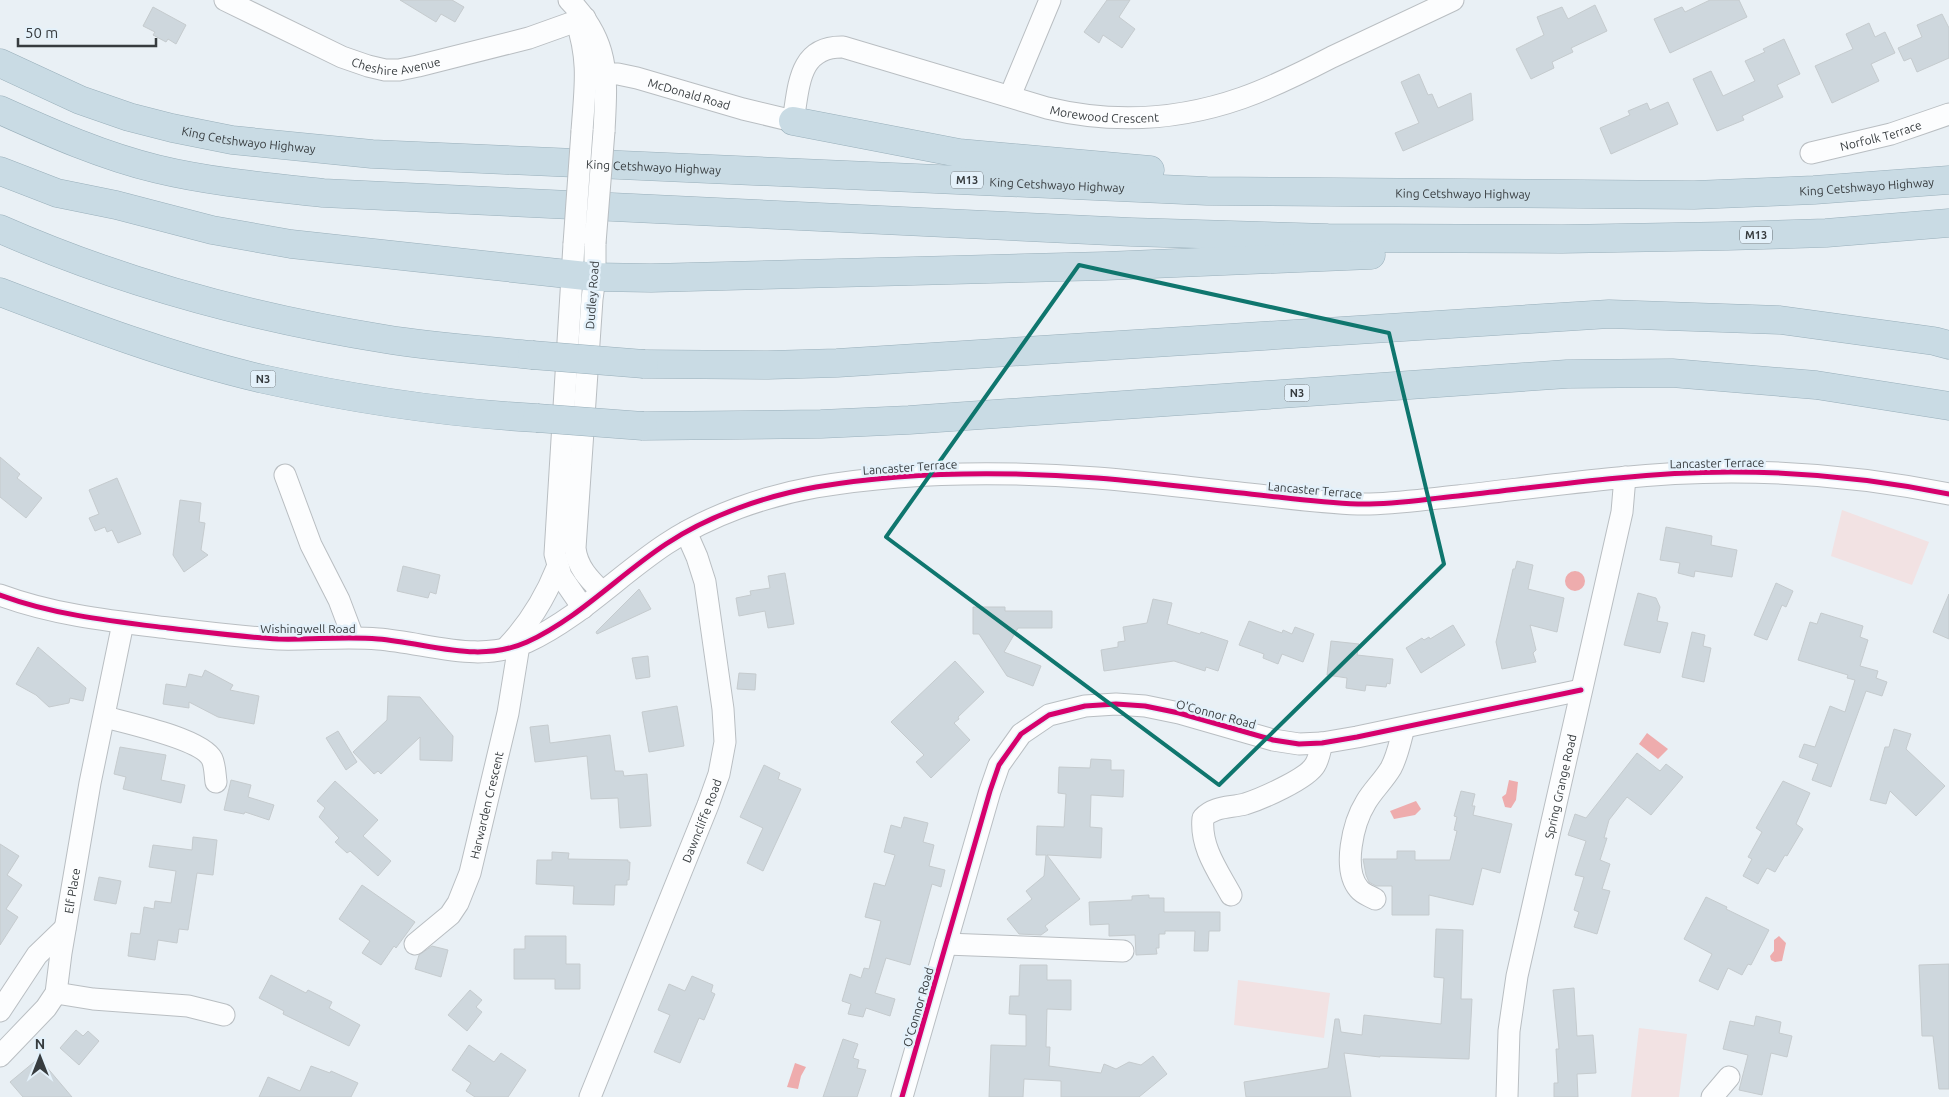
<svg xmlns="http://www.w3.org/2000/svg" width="1949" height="1097" viewBox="0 0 1949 1097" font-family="Ubuntu,sans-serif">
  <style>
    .green { fill: #f2e2e3 }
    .water { fill: #eeacad }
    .building { fill: #ced7dd; stroke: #c5cbce }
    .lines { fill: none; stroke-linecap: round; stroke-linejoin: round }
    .minor-casing { stroke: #b9bec2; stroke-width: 23 }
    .motorway-casing { stroke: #99afba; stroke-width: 29 }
    .minor { stroke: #fcfdfe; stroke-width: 21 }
    .motorway { stroke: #c9dbe4; stroke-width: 28 }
    .minor-bridge-casing { stroke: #b9bec2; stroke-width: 23; stroke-linecap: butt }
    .motorway-bridge-casing { stroke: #99afba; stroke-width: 29; stroke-linecap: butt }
    .minor-bridge { stroke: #fcfdfe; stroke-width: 21 }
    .motorway-bridge { stroke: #c9dbe4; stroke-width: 28 }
    .cycleway-casing { stroke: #e4f1fa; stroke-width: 8 }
    .cycleway { stroke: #d6006c; stroke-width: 5 }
    .marked { fill: none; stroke: #0f766e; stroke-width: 4; stroke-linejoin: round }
    .labels { text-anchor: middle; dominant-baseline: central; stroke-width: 5; stroke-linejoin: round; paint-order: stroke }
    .shield { fill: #e4f1fa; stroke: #6b7277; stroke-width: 1 }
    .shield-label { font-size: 11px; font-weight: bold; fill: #373c3f }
    .street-label { font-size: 12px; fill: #373c3f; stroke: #e4f1fa }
  </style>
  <rect width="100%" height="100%" fill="#e9f0f5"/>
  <path class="green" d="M1842,510L1929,542L1912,585L1831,556Z
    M1238,980L1330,993L1324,1038L1234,1025Z
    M1639,1028L1687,1034L1679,1097H1631Z"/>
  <path class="water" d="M1565 581a10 10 0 1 1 20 0a10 10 0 1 1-20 0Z
    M1647,733L1668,749L1658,759L1639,744Z
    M1509,780L1518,782L1516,800L1511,808L1505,807L1502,797L1506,794Z
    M1416,801L1421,809L1415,815L1394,819L1390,811Z
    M1779,936L1786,943L1782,961L1775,962L1771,960L1770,956L1774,951V940Z
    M795,1063L806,1067L801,1076L798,1089L787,1087Z"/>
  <path class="building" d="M400,0H452L464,7L455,22L441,14L436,22Z
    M1107,0H1130L1119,17L1135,29L1122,48L1103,35L1099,43L1084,32Z
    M1710,0H1739L1747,17L1670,53L1654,19L1682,7L1685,12Z
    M1595,5L1607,31L1571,48L1573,52L1552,62L1554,68L1531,79L1516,49L1544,35L1537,17L1562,7L1568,19Z
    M153,7L186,25L176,44L168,39L166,42L153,35L155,32L143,26Z
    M1942,14L1949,28V58L1917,72L1911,58L1904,61L1898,48L1922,37L1917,25Z
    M1869,23L1875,37L1885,32L1895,53L1871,64L1879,81L1832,103L1815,66L1853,49L1846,34Z
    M1784,39L1800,74L1777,85L1783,97L1742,116L1744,120L1717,131L1693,79L1711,71L1723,96L1755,81L1745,61L1765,52L1763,49Z
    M1419,74L1428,95L1432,94L1438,108L1471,93L1473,120L1403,151L1395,133L1419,123L1401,82Z
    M1668,102L1678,124L1611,154L1600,128L1630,115L1628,111L1647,103L1650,110Z
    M0,457L20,474L17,478L42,498L26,518L0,497Z
    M117,478L141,534L118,543L112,530L107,532L105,527L95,531L89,518L99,514L89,490Z
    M180,500L201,503L199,522L205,523L201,550L208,555L184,572L173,555Z
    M1666,527L1712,536L1711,545L1737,550L1732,577L1695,571L1694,577L1678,573L1680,563L1660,560Z
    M1517,561L1533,565L1528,589L1564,598L1557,632L1530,625L1536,650L1533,653L1536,662L1502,669L1496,642L1513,569H1515Z
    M403,566L440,575L436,594L430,592L428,598L397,591Z
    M785,573L794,624L768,628L765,611L739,616L736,598L751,595L750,591L770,588L768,576Z
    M1776,583L1793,591L1786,607L1782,605L1767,640L1754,635Z
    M639,589L651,609L597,634L596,632Z
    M1638,593L1656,598L1660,607L1657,621L1668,623L1660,653L1624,645Z
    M1949,594V639L1933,632Z
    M1153,599L1172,603L1167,624L1200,634L1201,632L1228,641L1218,671L1206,667L1205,671L1174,661L1104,671L1101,650L1118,647V642L1125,641L1123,627L1147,623Z
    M973,607H1005V611H1052V628H1018L1004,652L1041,666L1033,686L1007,676L979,634H973Z
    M1821,613L1863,626L1860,637L1868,640L1860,666L1878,671L1876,678L1887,682L1882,696L1866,691L1831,787L1812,780L1818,764L1799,757L1804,744L1815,747L1830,706L1845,712L1855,680L1847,678L1848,675L1798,660L1810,622L1817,624Z
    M1249,621L1282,633L1283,630L1292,634L1295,627L1314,634L1303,662L1282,654L1278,664L1263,658L1264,654L1239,645Z
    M1453,625L1465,645L1421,673L1406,648L1422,638L1424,640L1429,637L1430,639Z
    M1692,632L1705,635L1703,646L1711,648L1704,682L1682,677Z
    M1331,641L1359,644L1357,655L1393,659L1390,684L1387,683L1386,687L1366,685L1365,691L1346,688L1347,678L1327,675Z
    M38,647L86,688L83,701L70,698L69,703L49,707L36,695L16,684Z
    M648,656L650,677L636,679L632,658Z
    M955,661L984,692L958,717L959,719L954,723L970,740L931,778L916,762L924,755L891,722Z
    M205,670L233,685L230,690L259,696L254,724L218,717L189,702V708L163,704L166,684L186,687L189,674L202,677Z
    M739,673L756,674L755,690L737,689Z
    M388,696L420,697L453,736L452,761L420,760V737L381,774L378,771L374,774L353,752L387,720Z
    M677,706L684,746L649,752L642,712Z
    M548,725L550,743L610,735L615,771H623L624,776L647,774L651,826L620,828L618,798L591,799L587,756L535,762L530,727Z
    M1894,729L1911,734L1906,749L1945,786L1916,816L1890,791L1886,804L1870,800L1885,747H1889Z
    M338,731L357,762L346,770L326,738Z
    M120,747L166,755L161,780L185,785L181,803L123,789L126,777L114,774Z
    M1637,753L1660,771L1666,764L1683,777L1651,815L1627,797L1609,820L1604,838H1607L1600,860L1610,864L1602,889L1610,891L1597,934L1574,927L1579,912L1574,910L1584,877L1575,875L1586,841L1568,835L1575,814L1586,818Z
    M1091,759L1111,760V770H1124L1123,797L1091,795L1090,827L1102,828L1101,858L1047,855L1080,899L1045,926L1048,930L1041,935L1019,934L1007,919L1032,899L1026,891L1044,876L1046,855H1036L1037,826L1064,827L1066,794L1058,793L1059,767L1090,768Z
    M764,765L780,773L778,779L801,789L763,871L747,863L763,828L740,817Z
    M231,780L251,785L248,797L274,805L269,820L245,812L244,814L224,810Z
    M335,781L378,820L363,836L391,861L378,876L350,851L347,853L335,842L339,838L319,817L325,808L317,801Z
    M1783,781L1810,793L1796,824L1803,829L1787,856L1785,855L1775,872L1767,868L1758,884L1743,876L1752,859L1748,857L1762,832L1756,828Z
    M1461,791L1475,794L1472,806H1475L1473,815L1512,824L1500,873L1482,868L1473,905L1429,895V915H1392V886H1376L1369,882L1366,875L1363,859H1397V851H1415V860H1450L1457,831L1454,830L1457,817L1454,816Z
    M904,817L928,823L923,842L934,845L929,866L945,870L941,887L932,884L910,965L886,958L875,993L895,999L890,1016L866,1008L863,1017L848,1014L851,1004L842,1001L850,974L861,978L864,968L869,969L881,921L865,917L874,883L885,886L895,855L884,852L891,825L901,828Z
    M193,837L217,840L213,875L197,873L188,930L179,929L177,943L158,940L155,960L128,956L131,933L140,934L144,907L154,909L155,901L171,903L176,871L149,867L153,845L192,850Z
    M0,844L19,856L7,875L22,885L6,909L18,917L0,945Z
    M552,852L569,853L568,859L628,860V862H630L629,880H627V885H615L614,905L573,904L574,886L536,884L537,860H552Z
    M99,877L121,881L116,904L94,900Z
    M362,885L415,922L396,948L394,946L381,965L362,953L370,941L339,919Z
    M1149,895V898H1164V912H1220V931H1209L1208,951H1194L1195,931H1165V934H1159V948H1156L1157,954L1136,955L1135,935L1109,936V924L1090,925L1089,902L1132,900V896Z
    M1706,897L1727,907L1726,909L1769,930L1751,965L1748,964L1742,975L1728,968L1718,990L1699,981L1712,954L1684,939Z
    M1436,929L1463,930L1461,999H1472L1469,1059L1380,1056V1057L1344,1053L1351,1097H1246L1244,1082L1328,1068L1335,1019H1339L1341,1032L1362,1035L1364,1015L1441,1024L1444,978L1434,977Z
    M525,936H566V964H580V989H555V979H514V949H525Z
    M432,946L448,950L441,977L415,969L419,955Z
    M1949,964V1089H1939L1933,1036H1922L1919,965Z
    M1020,965H1047V980H1071V1010L1047,1009L1046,1047H1050L1049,1066L1101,1073L1104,1064L1116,1069L1129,1062L1141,1065L1153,1056L1167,1074L1139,1097H1061V1081L1024,1079L1023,1097H989L991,1045L1026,1046V1015L1009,1014L1010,996H1019Z
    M271,975L306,993L308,990L332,1002L329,1008L360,1025L349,1046L283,1014L284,1011L259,998Z
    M692,976L713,985L711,992L715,994L704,1020L699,1018L680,1063L654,1052L670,1015L658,1010L669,984L685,991Z
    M1574,988L1577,1036L1593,1035L1596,1073L1577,1074L1578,1097H1554V1083H1558L1556,1049H1559L1553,990Z
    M470,990L482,1000L476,1007L482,1012L467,1031L448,1015Z
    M1756,1016L1781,1022L1779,1033L1792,1036L1787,1057L1771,1053L1762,1095L1739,1090L1748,1055L1723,1049L1730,1021L1754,1026Z
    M76,1030L83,1036L88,1031L99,1041L79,1065L60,1048Z
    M843,1039L858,1044L853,1058L859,1060L857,1068L866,1070L857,1097H823Z
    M469,1045L494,1062L501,1053L526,1070L508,1097H475L466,1091L471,1083L452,1070Z
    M39,1058L72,1097H23L10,1082Z
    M311,1066L330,1073L331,1071L358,1083L351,1097H259L268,1077L300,1091Z"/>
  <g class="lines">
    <defs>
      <g id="minor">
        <path id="s1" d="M225,0L342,57L368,66L385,70H399L418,66L529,38L585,18"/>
        <path d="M569,0C610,42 607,76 604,131"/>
        <path d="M576,20C590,61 585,88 582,131"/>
        <path id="s2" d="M586,74H618L637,78L743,109L793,121C799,87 798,46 843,47L1047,108C1113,124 1179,120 1242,98C1273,87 1303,72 1332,57C1373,38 1413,19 1453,0"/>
        <path d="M1010,96L1050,0"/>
        <path id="s3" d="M1811,153L1891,134L1949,114"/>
        <path d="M595,243V277L592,299L575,548C577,567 589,579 602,592"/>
        <path d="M574,244L555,554L561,576L583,608"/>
        <path d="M285,475L311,545L339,600L353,637"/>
        <path d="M0,595C54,615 111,621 168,628C204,632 241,637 278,639C311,640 345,636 378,639C429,643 478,664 527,642C579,618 619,575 666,544C710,515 765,496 816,487C909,471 1004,471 1097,478C1158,483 1218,491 1278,497C1304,500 1331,503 1358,504C1391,505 1425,499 1458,496C1512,490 1565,483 1618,478C1729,466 1840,472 1949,494"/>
        <path d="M507,647C530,623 545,598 557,568"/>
        <path d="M105,717C127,723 202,739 212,759C215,765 215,775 216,782"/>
        <path d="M1231,895C1218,871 1200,847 1203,818C1214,806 1230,808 1245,804C1261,799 1307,779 1315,765C1319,759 1320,750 1322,743"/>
        <path d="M1375,899C1370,896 1363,894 1359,889C1342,869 1353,823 1366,802C1373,790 1384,780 1391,768C1398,755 1400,741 1404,728"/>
        <path id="s4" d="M415,944L450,915L458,903L470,873L508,713L519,645"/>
        <path d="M946,944L1123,951"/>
        <path d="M56,993L93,999L188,1006L224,1015"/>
        <path d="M0,1011L37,955L65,928"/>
        <path id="s5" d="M0,1056L46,1008L56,993L61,953L90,783L123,623"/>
        <path id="s6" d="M590,1097L708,805L719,774L725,742L723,709L705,582L697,557L686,532"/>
        <path d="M902,1097L990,791L999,765L1021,734L1049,715L1085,706L1116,704L1145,706L1179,713L1273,740L1299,744L1322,743L1357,737L1581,690"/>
        <path id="s7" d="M1507,1097L1509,1031L1517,976L1622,512L1625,477"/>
        <path d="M1712,1097L1729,1077"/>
      </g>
      <g id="motorway">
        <path id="s8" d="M0,63L80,100L129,117L172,128L232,140L372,154L1207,191L1694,195L1814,190L1949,180"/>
        <path d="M0,110C51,133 103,156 157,169C211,182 268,187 323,193L1131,232L1328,238L1562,239L1728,236L1826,233L1949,223"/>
        <path d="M793,121L959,153L1150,170"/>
        <path d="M0,171L57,193L116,205L212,230L291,244L595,277L651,278L1105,266L1371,255"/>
        <path d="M0,229C123,283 253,318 385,339C433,347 483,350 532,355"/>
        <path d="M0,292C86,325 173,358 263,379C353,399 445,413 537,418"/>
        <path d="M644,364L768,365L837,363L1609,314L1780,320L1934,341L1949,345"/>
        <path d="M643,426L821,424L909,420L1567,374L1672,373L1816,385L1949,406"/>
      </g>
    </defs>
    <use href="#minor" class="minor-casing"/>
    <use href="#motorway" class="motorway-casing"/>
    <use href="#minor" class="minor"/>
    <use href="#motorway" class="motorway"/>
    <defs>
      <path id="minor-bridge" d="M595,243L604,131
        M574,244L582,131"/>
      <path id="motorway-bridge" d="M532,355L644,364
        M537,418L643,426"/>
    </defs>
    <use href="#minor-bridge" class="minor-bridge-casing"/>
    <use href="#motorway-bridge" class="motorway-bridge-casing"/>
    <use href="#minor-bridge" class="minor-bridge"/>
    <use href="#motorway-bridge" class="motorway-bridge"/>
    <defs>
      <path id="cycleway" d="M0,595C54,615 111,621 168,628C204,632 241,637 278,639C311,640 345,636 378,639C429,643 478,664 527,642C579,618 619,575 666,544C710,515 765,496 816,487C909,471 1004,471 1097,478C1158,483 1218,491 1278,497C1304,500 1331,503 1358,504C1391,505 1425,499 1458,496C1512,490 1565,483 1618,478C1729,466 1840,472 1949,494
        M902,1097L990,791L999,765L1021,734L1049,715L1085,706L1116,704L1145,706L1179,713L1273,740L1299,744L1322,743L1357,737L1581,690"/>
    </defs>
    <use href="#cycleway" class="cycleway-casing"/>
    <use href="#cycleway" class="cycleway"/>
  </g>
  <path class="marked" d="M1079,265L1389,333L1444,564L1219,785L886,537Z"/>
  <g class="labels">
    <g class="shield">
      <rect x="951" y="171.5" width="32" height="17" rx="4"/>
      <rect x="1740" y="226.5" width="32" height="17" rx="4"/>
      <rect x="250.5" y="370.5" width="25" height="17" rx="4"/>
      <rect x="1284.5" y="384.5" width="25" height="17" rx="4"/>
    </g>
    <g class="shield-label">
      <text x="967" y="180">M13</text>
      <text x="1756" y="235">M13</text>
      <text x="263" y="379">N3</text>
      <text x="1297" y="393">N3</text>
    </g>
    <g class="street-label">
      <text stroke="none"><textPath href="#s1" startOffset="186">Cheshire Avenue</textPath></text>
      <text stroke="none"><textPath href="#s2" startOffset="106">McDonald Road</textPath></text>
      <text stroke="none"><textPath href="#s2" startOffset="585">Morewood Crescent</textPath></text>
      <text stroke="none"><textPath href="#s3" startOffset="72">Norfolk Terrace</textPath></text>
      <text stroke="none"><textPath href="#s8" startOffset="262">King Cetshwayo Highway</textPath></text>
      <text stroke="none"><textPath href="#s8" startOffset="668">King Cetshwayo Highway</textPath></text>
      <text stroke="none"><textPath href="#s8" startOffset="1072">King Cetshwayo Highway</textPath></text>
      <text stroke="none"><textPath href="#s8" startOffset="1882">King Cetshwayo Highway</textPath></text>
      <text stroke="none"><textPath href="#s8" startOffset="1478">King Cetshwayo Highway</textPath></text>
      <text transform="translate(592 295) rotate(-86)">Dudley Road</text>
      <text transform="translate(1717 463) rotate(-1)">Lancaster Terrace</text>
      <text transform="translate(910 467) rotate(-4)">Lancaster Terrace</text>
      <text transform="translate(1315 490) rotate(5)">Lancaster Terrace</text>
      <text x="308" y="628">Wishingwell Road</text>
      <text transform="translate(1216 714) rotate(15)">O'Connor Road</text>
      <text stroke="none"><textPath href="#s7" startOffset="316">Spring Grange Road</textPath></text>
      <text stroke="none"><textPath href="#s4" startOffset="162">Harwarden Crescent</textPath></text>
      <text stroke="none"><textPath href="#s6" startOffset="298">Dawncliffe Road</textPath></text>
      <text stroke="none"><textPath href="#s5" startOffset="188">Elf Place</textPath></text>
      <text transform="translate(918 1007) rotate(-74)">O'Connor Road</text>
    </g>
  </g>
  <g transform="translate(40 1057)" stroke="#e4f1fa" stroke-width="4" paint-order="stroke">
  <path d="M0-4L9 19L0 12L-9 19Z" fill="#373c3f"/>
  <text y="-8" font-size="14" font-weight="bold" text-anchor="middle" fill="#373c3f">N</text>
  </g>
  <path d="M18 38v8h138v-8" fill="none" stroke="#373c3f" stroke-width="2.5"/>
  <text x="25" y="38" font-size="15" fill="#373c3f" stroke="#e4f1fa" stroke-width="4" paint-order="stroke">50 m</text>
</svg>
